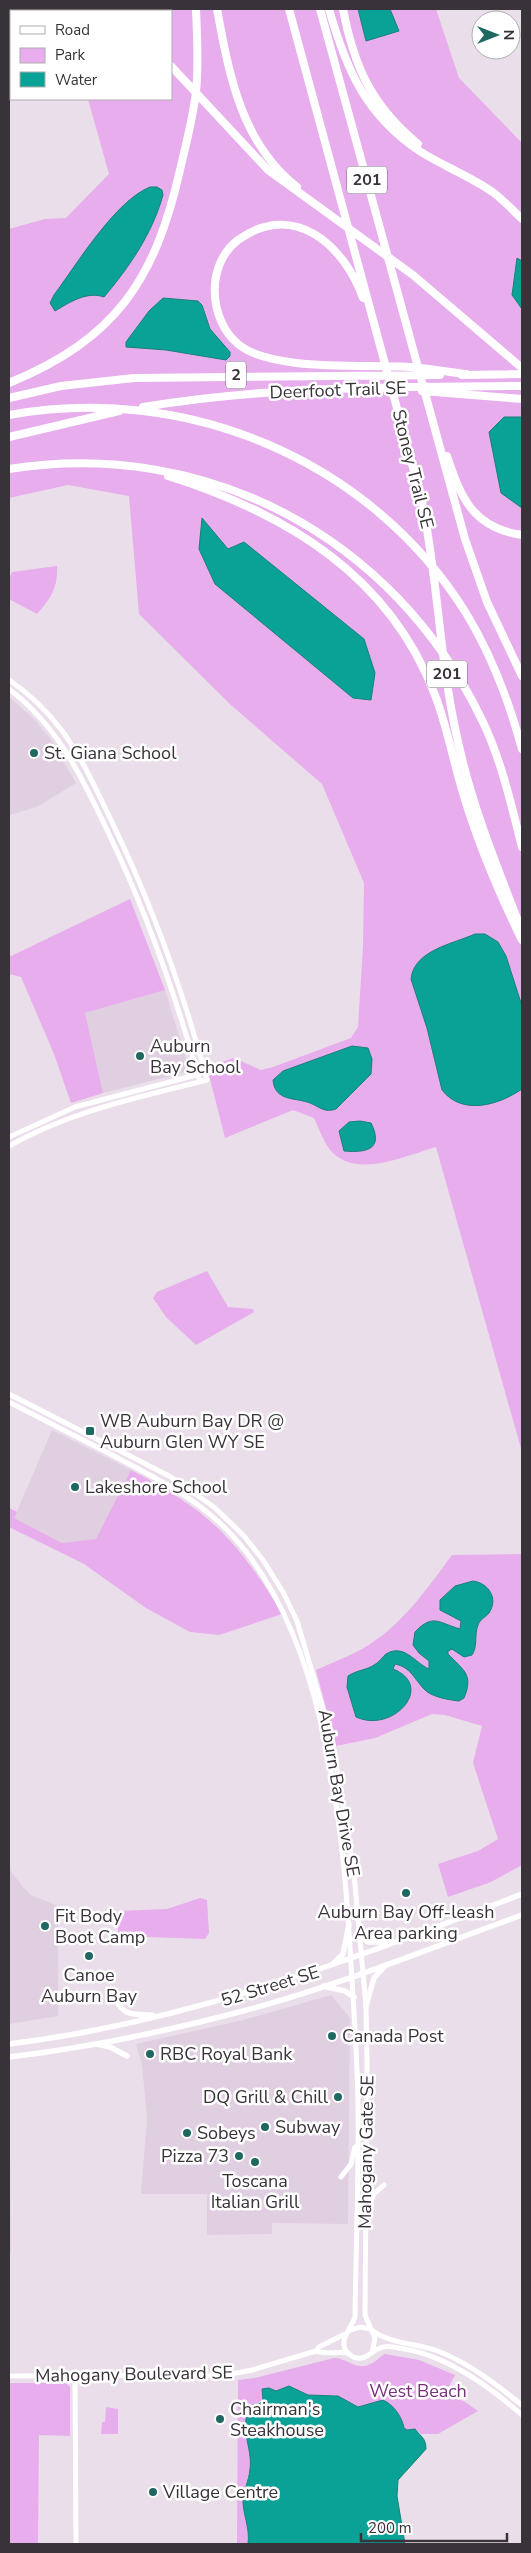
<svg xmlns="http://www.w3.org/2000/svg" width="531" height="2553" viewBox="0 0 531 2553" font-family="'Nunito Sans',sans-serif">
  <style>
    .built { fill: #e0cfe1 }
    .green { fill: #e7adec }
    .water { fill: #0aa296; stroke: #18817a }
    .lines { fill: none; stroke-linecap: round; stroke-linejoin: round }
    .tertiary { stroke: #fff; stroke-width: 5 }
    .secondary { stroke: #fff; stroke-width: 5.5 }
    .motorway { stroke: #fff; stroke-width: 8 }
    .poi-dot { fill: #1e6861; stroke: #fff; stroke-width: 2 }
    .labels { text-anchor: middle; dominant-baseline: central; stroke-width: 5; stroke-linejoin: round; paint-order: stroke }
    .shield { fill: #fff; stroke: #747074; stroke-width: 1 }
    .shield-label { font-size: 16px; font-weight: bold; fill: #383338 }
    .street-label { font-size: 18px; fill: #383338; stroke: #fff }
    .poi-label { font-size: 18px; fill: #383338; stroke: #fff; text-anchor: start }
    .park-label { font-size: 18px; fill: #78317e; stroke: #fff }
  </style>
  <rect width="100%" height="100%" fill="#eadeea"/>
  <path class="built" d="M9,697L33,718L50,738L76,783L37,807L9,815Z
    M165,990L190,1071L103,1093L85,1013Z
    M52,1430L131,1470L97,1539L62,1543L14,1518Z
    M10,1870L23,1887L31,1895L58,1906V2016L9,2024Z
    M331,1995L350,2018L348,2224L272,2223V2234L207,2235V2194H141L147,2118L142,2065L136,2044L243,2020Z
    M9,2067L11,2252H9Z"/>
  <path class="green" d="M63,9H436L459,78L522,143V1452L436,1147C407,1155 358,1179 332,1152C324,1143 319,1129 314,1118L293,1110L225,1138L207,1067L234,1058L261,1070L273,1067L351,1038L358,1027L363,946L364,883L322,784L231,705L139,614L129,496L68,485L9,498V229L45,219L66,218L109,174L88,99H171V11H64Z
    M57,566C58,588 51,598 37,614L9,599V579L12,572Z
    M130,899L165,990L85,1013L103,1093L71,1103L54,1054L21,977L9,974V957Z
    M207,1271L228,1307L253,1309L254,1312L196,1345L166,1317L153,1298L157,1292Z
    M131,1470C208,1510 238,1540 282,1614L219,1635L190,1632L146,1608L84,1564L9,1527V1508L17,1512L14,1518L62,1543L96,1539Z
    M522,1554V1865L491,1882L448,1897L438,1864L478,1851L498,1839L473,1763L482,1726L445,1715L432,1714L375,1738L336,1746L316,1670C331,1663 347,1657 362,1649C401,1627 426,1590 452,1555Z
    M200,1898L207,1900L209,1933L205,1939L118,1936V1911L167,1909Z
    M385,2354L419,2360L455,2375L448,2388C449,2399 454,2397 463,2401C468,2403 473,2408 478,2411L438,2434H421L415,2429L406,2430C398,2422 399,2407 383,2400L358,2407L335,2395H307L291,2387L276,2391L262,2389L263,2400L251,2407C241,2426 249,2440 250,2460C251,2474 244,2485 243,2498C242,2514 250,2528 248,2544H237L238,2380L255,2378L334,2358C347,2358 355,2370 368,2365C375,2363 379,2357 385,2354Z
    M9,2383H66L70,2387V2436L39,2435L38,2544H9Z
    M106,2407L118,2409V2434H101L102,2422H105Z"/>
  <path class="water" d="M358,9H390L399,31L366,41Z
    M150,187H157L162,190L163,195C152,234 130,266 104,297C87,291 70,302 55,311L50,303L54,295C77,264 115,201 150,187Z
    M517,258L522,261V309L512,295Z
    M163,298L198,301L202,305L210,329L230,352V356L226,360L166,350L126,347V342L149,311Z
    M504,417H522V508L501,493L489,432Z
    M202,518L228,549L244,542L364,639L375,673L371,700L353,698L215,584L199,549Z
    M475,934H485L498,942L506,956L522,1006V1089C499,1105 462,1116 442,1090L427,1028L411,979C414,950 453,944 475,934Z
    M352,1046L368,1048L372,1059L371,1074L336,1109C324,1113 320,1107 310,1103C295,1097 275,1102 273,1080L283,1071Z
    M360,1121L371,1123C384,1149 367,1153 344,1151L339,1131L349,1122Z
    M473,1581C488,1583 499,1598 489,1613C486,1617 480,1619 478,1625C474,1635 478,1646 472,1655L464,1657L452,1649L448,1651V1654C463,1670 474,1674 464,1698L459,1701C449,1700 432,1697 425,1690C414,1679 411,1667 395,1664L393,1669C436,1686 393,1734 356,1717L347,1687L348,1676C357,1670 367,1670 374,1665C379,1663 382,1657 386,1654C404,1643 415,1663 429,1669V1661L419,1653L413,1645L415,1632C433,1613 439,1623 460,1629L461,1621L440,1610V1600L455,1586Z
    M289,2386L308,2395L338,2396L358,2407L383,2400C394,2405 402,2417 404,2428L407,2430L415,2429C421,2437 426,2438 426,2449L398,2480L397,2496L405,2544H248C250,2529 244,2517 243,2503C243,2490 249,2481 250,2469C253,2447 237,2426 252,2405L259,2404L263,2400L262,2389L269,2388L276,2391Z"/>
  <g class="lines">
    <path class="tertiary" d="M9,680C30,694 48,712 63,732C82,758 96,789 110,818C151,902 183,990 207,1080C140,1097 70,1111 9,1146
      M9,689C57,725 82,777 107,830C146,911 176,996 200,1082
      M9,1137L75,1107L200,1074
      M9,1394L171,1477L214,1507L244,1536L263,1560L283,1592L297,1621L332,1739L354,1874L366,2006L367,2062L365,2315L375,2338L372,2353
      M9,1402C44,1420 79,1438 114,1456C152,1476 191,1495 222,1525C323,1622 342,1814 350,1947C353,1999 357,2050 358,2102C359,2174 356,2245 355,2317C351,2329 336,2343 349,2354C362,2365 370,2352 380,2348C385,2345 393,2347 399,2348C444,2354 488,2385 522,2415
      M341,2177L351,2164L355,2147
      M367,2211L374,2194L384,2185
      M348,2331L360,2327L371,2329
      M373,2331C388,2343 419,2344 438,2351C469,2363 497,2385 522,2405
      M316,2351C326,2355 338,2351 348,2353
      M9,2376L226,2375L252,2370L316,2351L319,2347L345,2334
      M75,2376L76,2544"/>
    <path class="secondary" d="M359,1926L363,1937L368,1942H392
      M333,1964L343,1954L349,1924
      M323,1986L345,1991L354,1997
      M114,1997C125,2017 131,2014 152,2015
      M366,2006L374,1978L386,1965
      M9,2044C188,2022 355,1959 522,1894
      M97,2044L110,2047L127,2056
      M9,2057C86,2048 168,2031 243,2011C338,1986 430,1948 522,1915"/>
    <path class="motorway" d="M126,9L128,11
      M217,9C229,74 241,143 297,187
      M289,9L421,497C438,576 439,658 457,737C471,804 497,867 522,931
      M320,9L465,539L487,602L522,676
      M329,9C346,69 366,116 421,152C445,167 472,177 494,193C504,201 513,210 522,219
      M343,9C354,67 372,106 418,144
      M171,66L268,170L413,275L522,368
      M363,298C344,245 294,200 238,240C205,265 209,320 238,344C271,372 366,364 409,367C428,368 447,372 466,374
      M462,375L522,374
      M9,383C116,339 155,280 180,170C186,144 193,118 196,92C199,64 197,36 196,9
      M422,391L522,399
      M9,398L61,386L134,378L440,375
      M143,407C269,386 395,387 522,386
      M9,415C185,383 370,459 466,613C492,656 509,701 522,749
      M9,437L119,411
      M447,456C461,498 473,528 522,535
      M9,469C207,438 393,537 481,718C501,758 511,804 522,847
      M168,476C285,513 389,574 435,695C447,726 453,760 463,793C478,843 499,893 522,940"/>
  </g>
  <g class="poi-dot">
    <circle cx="34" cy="753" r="5"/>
    <circle cx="140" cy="1056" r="5"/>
    <rect x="85" y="1426" width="10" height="10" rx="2.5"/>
    <circle cx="75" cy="1487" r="5"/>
    <circle cx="406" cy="1893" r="5"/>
    <circle cx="45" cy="1926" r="5"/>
    <circle cx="89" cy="1956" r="5"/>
    <circle cx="332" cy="2036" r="5"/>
    <circle cx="150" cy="2054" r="5"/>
    <circle cx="338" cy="2097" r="5"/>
    <circle cx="265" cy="2127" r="5"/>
    <circle cx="187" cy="2133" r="5"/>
    <circle cx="239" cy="2156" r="5"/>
    <circle cx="255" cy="2162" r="5"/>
    <circle cx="220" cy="2419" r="5"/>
    <circle cx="153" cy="2492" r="5"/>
  </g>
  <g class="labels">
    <g class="shield">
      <rect x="347" y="166.5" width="40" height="27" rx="4"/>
      <rect x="226" y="361.5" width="20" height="27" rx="4"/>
      <rect x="427" y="660.5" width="40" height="27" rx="4"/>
    </g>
    <g class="shield-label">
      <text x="367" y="180">201</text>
      <text x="236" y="375">2</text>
      <text x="447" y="674">201</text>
    </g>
    <g class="street-label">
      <text transform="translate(338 390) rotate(-2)">Deerfoot Trail SE</text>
      <text transform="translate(413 469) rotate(76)">Stoney Trail SE</text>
      <text transform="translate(339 1793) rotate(80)">Auburn Bay Drive SE</text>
      <text transform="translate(270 1986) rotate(-17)">52 Street SE</text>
      <text transform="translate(366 2152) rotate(-89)">Mahogany Gate SE</text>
      <text transform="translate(134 2374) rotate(-1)">Mahogany Boulevard SE</text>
    </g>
    <g class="poi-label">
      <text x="44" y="753">St. Giana School</text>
      <text x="150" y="1046">Auburn<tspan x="150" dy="21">Bay School</tspan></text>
      <text x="100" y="1421">WB Auburn Bay DR @<tspan x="100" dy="21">Auburn Glen WY SE</tspan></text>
      <text x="85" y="1487">Lakeshore School</text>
      <text x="406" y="1912" text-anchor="middle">Auburn Bay Off-leash<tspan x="406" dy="21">Area parking</tspan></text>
      <text x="55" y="1916">Fit Body<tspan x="55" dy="21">Boot Camp</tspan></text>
      <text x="89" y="1975" text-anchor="middle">Canoe<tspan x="89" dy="21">Auburn Bay</tspan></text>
      <text x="342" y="2036">Canada Post</text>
      <text x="160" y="2054">RBC Royal Bank</text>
      <text x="328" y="2097" text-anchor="end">DQ Grill &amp; Chill</text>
      <text x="275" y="2127">Subway</text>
      <text x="197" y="2133">Sobeys</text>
      <text x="229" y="2156" text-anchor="end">Pizza 73</text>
      <text x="255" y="2181" text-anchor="middle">Toscana<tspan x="255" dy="21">Italian Grill</tspan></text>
      <text x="230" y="2409">Chairman's<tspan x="230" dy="21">Steakhouse</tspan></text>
      <text x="163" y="2492">Village Centre</text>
    </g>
    <g class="park-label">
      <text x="418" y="2391">West Beach</text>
    </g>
  </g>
  <rect width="531" height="2553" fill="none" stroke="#383338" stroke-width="20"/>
  <rect x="10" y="10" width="162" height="90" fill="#ffffff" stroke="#afadaf"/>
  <rect x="20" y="26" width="25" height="8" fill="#ffffff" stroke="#afadaf"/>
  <text x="55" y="35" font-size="15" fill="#383338">Road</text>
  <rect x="20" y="48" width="25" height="15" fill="#e7adec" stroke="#afadaf"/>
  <text x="55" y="60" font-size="15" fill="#383338">Park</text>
  <rect x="20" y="72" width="25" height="15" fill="#0aa296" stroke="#afadaf"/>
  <text x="55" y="85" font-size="15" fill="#383338">Water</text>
  <g transform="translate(496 35) rotate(90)"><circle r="24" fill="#ffffff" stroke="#afadaf"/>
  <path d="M0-4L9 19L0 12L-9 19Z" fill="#1e6861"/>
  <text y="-8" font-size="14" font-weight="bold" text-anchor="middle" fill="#383338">N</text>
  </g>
  <path d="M361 2533v8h146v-8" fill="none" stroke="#383338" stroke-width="2.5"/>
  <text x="368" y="2533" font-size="15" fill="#383338" stroke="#ffffff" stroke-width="4" paint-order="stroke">200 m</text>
</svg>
